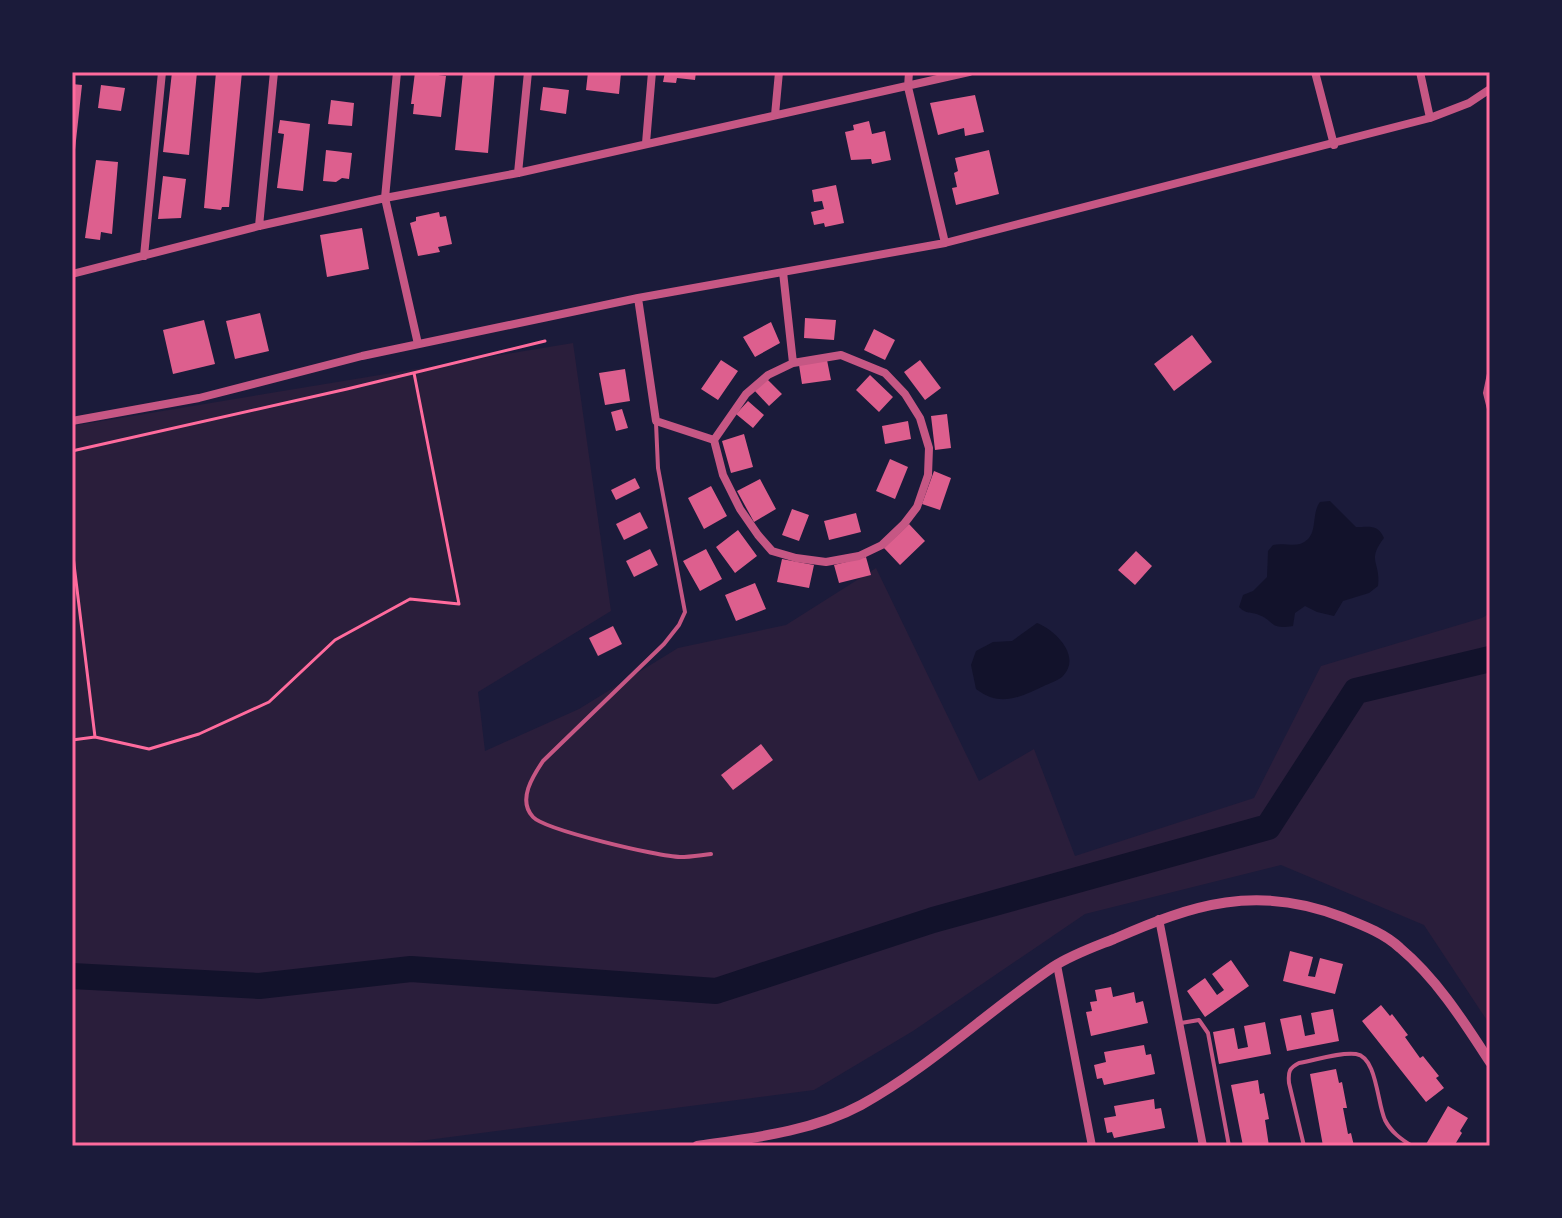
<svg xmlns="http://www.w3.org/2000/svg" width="1562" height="1218" viewBox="0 0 1562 1218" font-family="'Fira Sans',sans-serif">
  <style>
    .green { fill: #2a1e3b }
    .water { fill: #12122b }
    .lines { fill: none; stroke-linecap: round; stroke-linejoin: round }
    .river { stroke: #12122b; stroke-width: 26 }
    .building { fill: #dd5f8e }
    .path { stroke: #ff6b9d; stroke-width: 3 }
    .service { stroke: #c65784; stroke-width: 4 }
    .minor { stroke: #c65784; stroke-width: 8 }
    .tertiary { stroke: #c65784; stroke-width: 10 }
    .neatline { fill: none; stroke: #ff6b9d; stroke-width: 3 }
  </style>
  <rect width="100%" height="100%" fill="#1b1b3a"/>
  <path class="green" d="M573,343L611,611L478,692L485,751L579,709L678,648L786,625L876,568L979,781L1034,749L1075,856L1254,798L1321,666L1482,618L1490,613V1025L1424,925L1281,865L1085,914L913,1031L814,1090L381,1146H72V426Z"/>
  <path class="water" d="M1330,501L1356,527C1370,527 1378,524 1384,538C1366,562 1381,561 1378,586L1369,593L1343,601L1334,616L1317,612L1305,606L1295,613L1293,626C1269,630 1275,621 1259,615C1250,611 1247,615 1239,607L1243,595L1253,591L1267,577L1268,551L1273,545C1281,543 1293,546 1300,544C1320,537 1310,515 1320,502Z
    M1037,623C1055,630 1082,656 1063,676C1059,680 1051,683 1046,685C1020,697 1001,708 976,689L971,665L976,651L993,642L1012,641Z"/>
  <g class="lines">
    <path class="river" d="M72,976L259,986L411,969L716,991L933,920L1268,827L1356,691L1490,659"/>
  </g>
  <path class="building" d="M172,72H197L189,155L163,152Z
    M216,72H242L229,207H222L221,210L204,208Z
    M415,72L446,76L441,117L413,114L414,104H411Z
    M463,72H495L488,153L455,150Z
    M588,72L621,73L619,94L586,90Z
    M665,72H696L695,80L677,78L676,83L663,82Z
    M72,84L82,85L74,159H72Z
    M101,85L125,88L121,111L98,108Z
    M543,87L569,90L566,114L540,110Z
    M975,95L984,132L965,136L964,128L938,135L930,103Z
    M331,100L354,103L352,126L328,124Z
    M280,120L310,124L303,191L277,188L284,134L278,133Z
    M869,121L872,134L885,131L891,160L872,164L871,159L851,160L845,132L854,130L853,125Z
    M326,150L352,153L349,179L342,178L336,182L323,181Z
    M989,150L999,194L956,205L952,188L957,187L954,173L958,171L955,158Z
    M96,160L118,162L112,234L101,232L100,240L85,238Z
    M163,176L186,179L181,218L158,219Z
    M836,185L844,223L825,227L824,223L814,225L811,212L824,209L822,201L814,202L812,190Z
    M439,212L440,217L446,216L452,244L438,247L440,252L418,256L410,223L416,221V217Z
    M362,228L369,269L327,277L320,235Z
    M260,313L269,351L235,359L226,321Z
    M805,318L836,320L834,340L804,338Z
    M204,320L215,364L173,374L163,330Z
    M771,322L780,343L755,357L743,337Z
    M874,329L895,340L885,360L864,350Z
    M1192,335L1212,362L1174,391L1154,364Z
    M721,360L738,371L718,400L701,389Z
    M827,360L831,380L802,384L799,365Z
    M920,360L941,388L925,400L904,372Z
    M625,369L630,401L605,405L599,373Z
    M870,375L893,397L879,412L856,390Z
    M767,379L782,394L769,406L754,390Z
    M748,401L764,415L753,428L736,414Z
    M622,409L628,428L616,431L611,412Z
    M947,414L951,448L935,450L931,416Z
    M908,421L911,439L885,444L882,426Z
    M744,434L753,467L731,473L722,441Z
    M890,459L908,467L895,499L876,491Z
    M934,471L951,478L940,510L922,504Z
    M635,478L640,488L616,500L611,490Z
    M760,479L776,509L754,522L737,491Z
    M711,486L727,516L704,529L688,498Z
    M792,509L809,515L799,541L782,535Z
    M640,512L648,528L624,540L616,524Z
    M856,513L861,532L829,540L824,521Z
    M909,524L925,541L900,565L884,548Z
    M738,530L757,556L735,573L716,547Z
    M650,549L658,565L634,577L626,561Z
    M706,549L722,579L700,591L683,561Z
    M1136,551L1152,566L1135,585L1118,570Z
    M866,557L871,575L839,583L834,565Z
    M782,559L814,565L809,588L777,582Z
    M755,583L766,609L736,621L725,595Z
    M613,626L622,644L598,656L589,638Z
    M761,744L773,760L733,790L721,775Z
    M1290,951L1313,957L1308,976L1315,977L1320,958L1343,964L1335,994L1283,981Z
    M1231,960L1249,986L1205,1017L1187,991L1205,978L1217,995L1224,990L1212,974Z
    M1111,987L1113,997L1134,992L1136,1003L1143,1001L1148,1023L1091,1036L1086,1012L1092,1011L1090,1002L1097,1001L1095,990Z
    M1381,1005L1390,1016L1392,1014L1408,1035L1405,1037L1420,1058L1423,1056L1439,1076L1436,1078L1444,1088L1426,1102L1362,1021Z
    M1333,1009L1339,1041L1287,1051L1280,1019L1301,1015L1305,1036L1315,1034L1311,1013Z
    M1265,1022L1271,1054L1219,1064L1213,1032L1234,1028L1238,1049L1248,1047L1244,1026Z
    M1144,1045L1146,1055L1151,1054L1155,1074L1104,1085L1102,1078L1097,1079L1094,1065L1106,1062L1104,1052Z
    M1336,1069L1339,1083L1342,1082L1347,1108H1343L1348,1134L1351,1133L1354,1146H1323L1310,1074Z
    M1258,1080L1260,1094L1264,1093L1269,1119L1265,1120L1269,1146H1243L1231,1085Z
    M1154,1099L1155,1109L1161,1108L1165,1128L1114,1138L1112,1132L1107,1133L1104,1118L1116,1116L1114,1106Z
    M1448,1106L1468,1118L1460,1131L1462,1133L1454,1146H1425Z"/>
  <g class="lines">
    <path class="path" d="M72,451L347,389L545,341
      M72,548L95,737L149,749L199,734L269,702L335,640L410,599L459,604L414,373
      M72,740L95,737"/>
    <path class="service" d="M1490,369L1485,393L1490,413
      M656,423L658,468L685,612L679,625L664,644L543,761C533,776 517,800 533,817C545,830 660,857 680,857C691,857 701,855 711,854
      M1181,1023L1199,1020L1208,1033L1229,1146
      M1304,1146L1289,1083C1288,1072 1289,1068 1299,1063C1316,1060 1339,1052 1356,1054C1377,1057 1377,1103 1385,1120C1391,1132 1401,1139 1412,1146"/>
    <path class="minor" d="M397,72L385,198L418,344
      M909,72L908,87L945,243
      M1315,72L1334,145
      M1420,72L1430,118
      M775,115L779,72
      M646,143L652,72
      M518,173L528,72
      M259,226L274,72
      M144,256L162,72
      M783,272L793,363
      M72,274L259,226L385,198L518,173L969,72
      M638,298L656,421L714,440L723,475L740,509L758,535L772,551L796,558L826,562L859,556L882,545L904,524L917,507L928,475L929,448L920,418L905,394L885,373L841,355L793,363L768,375L746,394L714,440
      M72,421L199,398L362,356L638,298L945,243L1430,118L1469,103L1490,89
      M1159,919L1203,1146
      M1057,965L1092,1146"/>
    <path class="tertiary" d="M697,1146C752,1138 811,1132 861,1105C930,1067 988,1011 1053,967C1071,955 1094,947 1114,939C1193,904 1257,884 1342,917C1362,925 1384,933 1400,948C1437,979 1464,1022 1490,1062"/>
  </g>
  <rect width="1562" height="1218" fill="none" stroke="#1b1b3a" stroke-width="148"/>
  <rect x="74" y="74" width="1414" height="1070" class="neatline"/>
</svg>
